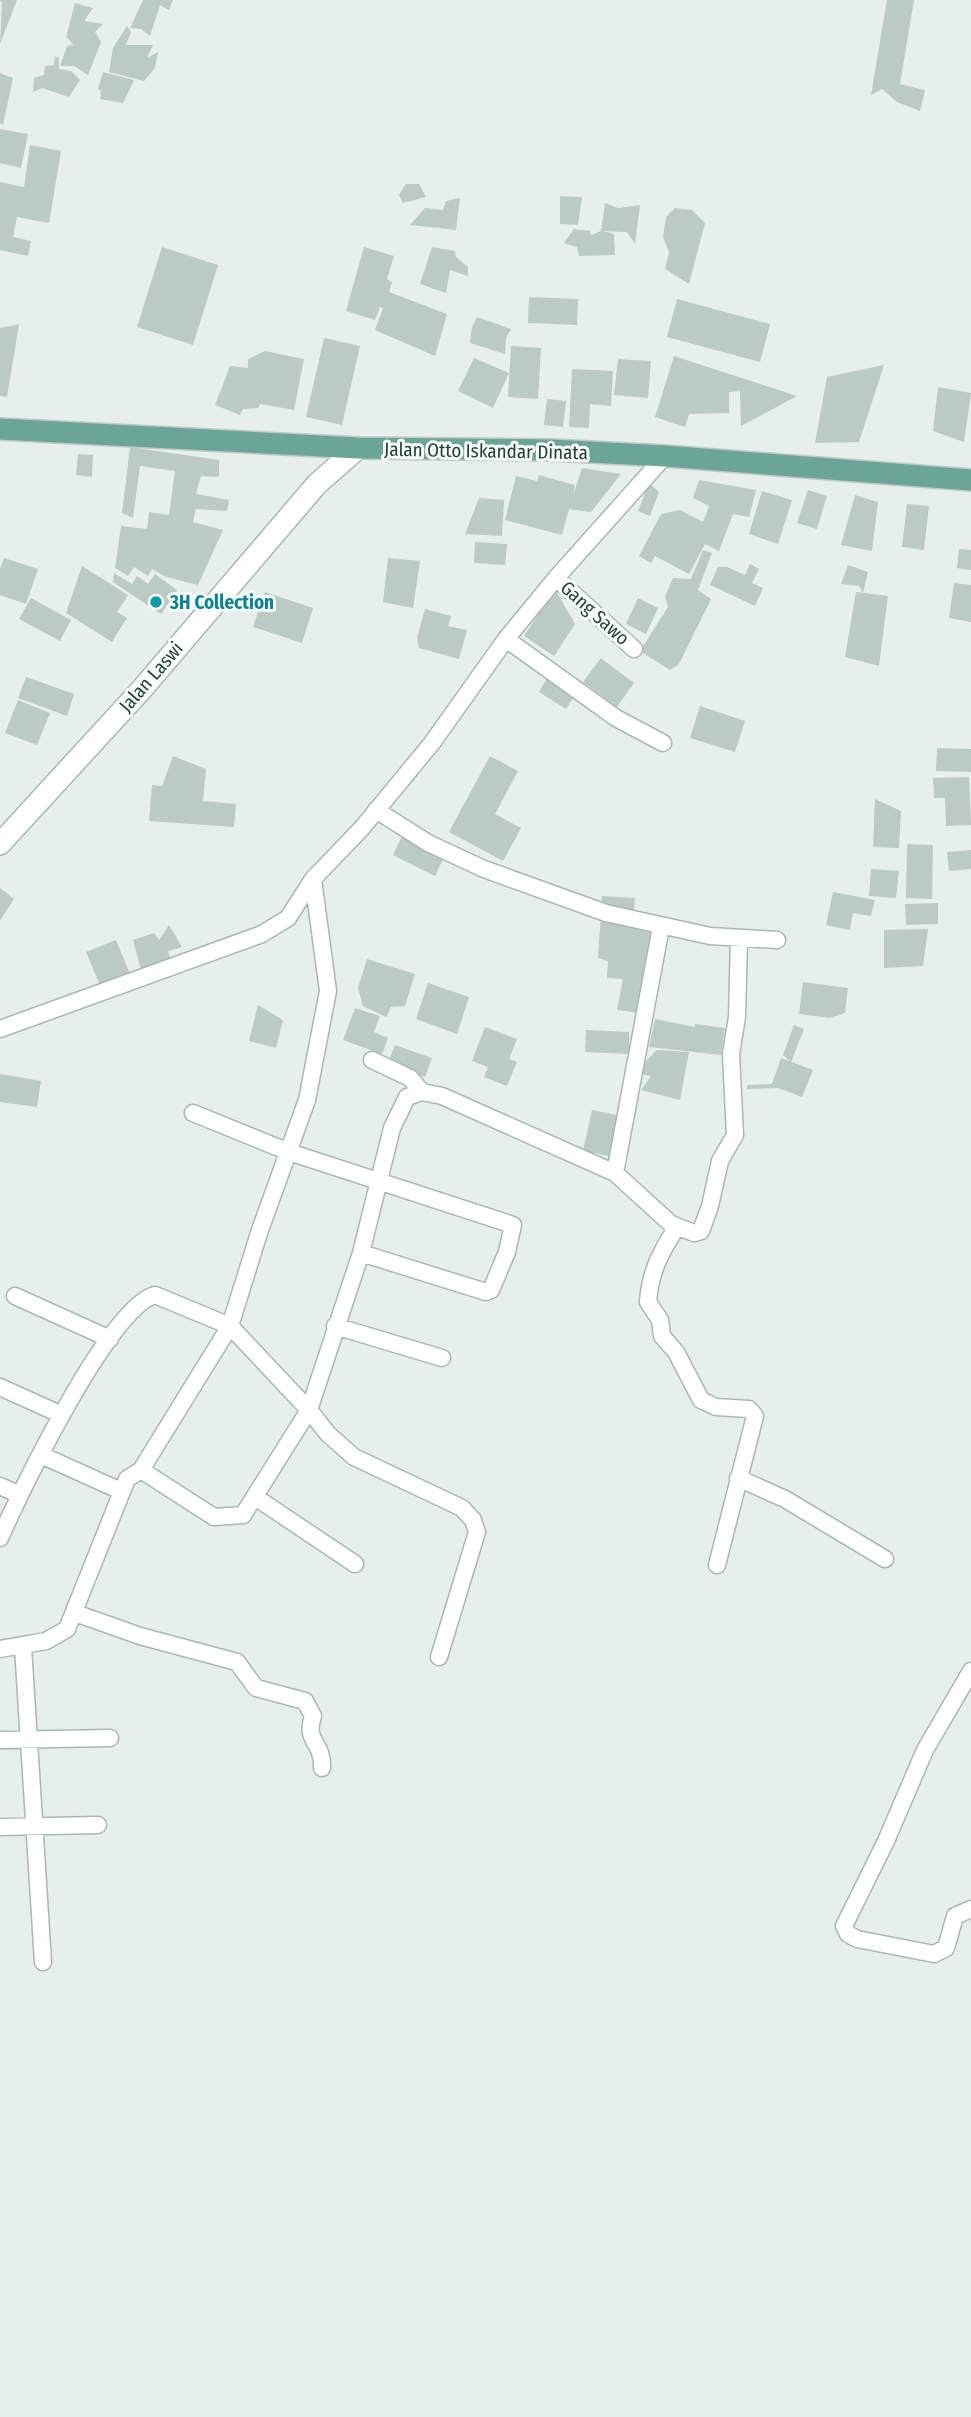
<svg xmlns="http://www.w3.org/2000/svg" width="971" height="2417" viewBox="0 0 971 2417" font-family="'Fira Sans Condensed',sans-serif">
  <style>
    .building { fill: #bbcac4 }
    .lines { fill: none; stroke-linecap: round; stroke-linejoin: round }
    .minor-casing { stroke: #a8b8b2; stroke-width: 19 }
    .tertiary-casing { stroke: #a8b8b2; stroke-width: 24 }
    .primary-casing { stroke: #c2cac8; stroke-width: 24 }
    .minor { stroke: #fff; stroke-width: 16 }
    .tertiary { stroke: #fff; stroke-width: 21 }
    .primary { stroke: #6aa596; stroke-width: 21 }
    .culture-dot { fill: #0f9aa8; stroke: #f7fbf9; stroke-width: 2.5 }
    .labels { text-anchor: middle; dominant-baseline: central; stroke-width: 6; stroke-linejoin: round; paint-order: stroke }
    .street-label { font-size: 19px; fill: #24423a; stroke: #f7fbf9 }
    .culture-label { font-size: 19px; font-weight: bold; fill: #0d838f; stroke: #f7fbf9; text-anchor: start }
  </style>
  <rect width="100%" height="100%" fill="#e6efeb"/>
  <path class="building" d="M0,0H17L0,44L2,3Z
    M143,0H173L169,10L160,5L150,36L141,29L130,28Z
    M887,0H914L900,84L925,90L920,111L897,102L882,89L871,95Z
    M75,3L93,8L84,21L103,24L95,32L101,42L88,75L74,66H60L67,46L74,45L66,37Z
    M127,26L131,32L126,45H153L147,58L158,52L155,68L144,81L109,72L113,48Z
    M55,56L59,58V69L71,71L80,80L69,97L42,88L33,92L34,78L44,75L45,66L54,65Z
    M103,72L134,80L123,103L100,99L101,91L98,89Z
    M0,73L13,78L3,125L0,123Z
    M0,129L28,134L21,168L0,163Z
    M30,145L61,151L49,223L17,217L13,237L31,241L28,256L0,250V182L24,187Z
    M406,184H419L426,197L403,203L399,195Z
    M560,196L582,197L578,225L560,224Z
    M460,198L456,230L410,225L425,208L443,210L446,201Z
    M605,203L618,208L640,205L635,244L627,232L603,231L614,234L615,255L579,256L577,247L564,243L574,229L590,231L591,235L601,231Z
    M675,208L692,210L705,223L689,284L665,269L669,252L663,237L666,217Z
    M162,247L218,265L193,345L137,327Z
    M364,247L394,256L387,279L392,282L389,292L447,314L435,356L375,330L383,308L380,307L375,320L346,311Z
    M432,247L455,251L456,257L468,267V276L450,270L446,293L420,284Z
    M529,297L578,299L577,325L528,323Z
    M677,299L770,324L760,362L667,337Z
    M477,317L511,329L506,338L505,354L470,343L472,327Z
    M19,324L7,397L0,396V328Z
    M324,338L360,346L342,425L306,417Z
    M511,346L541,348L538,399L508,397Z
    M265,351L304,359L294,410L260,404L258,408L243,409L240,415L215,405L230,366L248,368V359Z
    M674,356L797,396L741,426L740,391L729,392V413L689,414L685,427L655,417Z
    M474,358L509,373L493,408L458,391Z
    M618,359L651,361L648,398L614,395Z
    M884,365L859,442L815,443L827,377Z
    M572,369L613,371L611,406L590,404L589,428L569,427Z
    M938,387L971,393L964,442L933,431Z
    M547,399L566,401L563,427L544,425Z
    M130,447L219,460V477L201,476L196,494L229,500L227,511L196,509L193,522L223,530L198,585L166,577L152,569L148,576L134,567L128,576L115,568L121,526L147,529L149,512L169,515L175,471L140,466L133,518L122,513Z
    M78,454L93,455L92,477L76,475Z
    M582,468L621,474L591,512L569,509L562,535L505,520L516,476L537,481L539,475L575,485L573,496Z
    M699,480L756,490L749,517L733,514L719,551L705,544L689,574L655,556L651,563L639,556L661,514L680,510L703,522L709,506L693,498Z
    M649,483L659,492L650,516L638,511Z
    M808,490L827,496L817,529L797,523Z
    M762,491L792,500L778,544L749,534Z
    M855,495L878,502L872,551L841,545Z
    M479,498L504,500L502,536L465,534Z
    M907,504L929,506L924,550L902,547Z
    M475,542L507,544L505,565L474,563Z
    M959,549L971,550V570L957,568Z
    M703,550L712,553L698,590L711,599L679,664L670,670L640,651L668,607L665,596L673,578L691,579Z
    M4,558L38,569L26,604L0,595V569Z
    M388,558L420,561L413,608L383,602Z
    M750,564L759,569L752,583L763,588L755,606L710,585L718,567H727L745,575Z
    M848,565L868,572L863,593L859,586L841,584Z
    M82,566L128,595L117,612L127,618L112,642L66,613Z
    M114,573L132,584L137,576L148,584L155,574L177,590L161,614L113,582Z
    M954,583L971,585V622L949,618Z
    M555,589L575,624L554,656L524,636Z
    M265,592L313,608L302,643L253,627Z
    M856,592L888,596L879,666L845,657Z
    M31,598L71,620L60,641L19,619Z
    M638,598L658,608L646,634L626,624Z
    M425,609L451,616L448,626L467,630L459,659L419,648L417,638Z
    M601,658L634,683L617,707L583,682Z
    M548,676L576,693L566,709L539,692Z
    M26,677L74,694L67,716L18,698Z
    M18,700L50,713L37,745L5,733Z
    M700,706L745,721L735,752L690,738Z
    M937,748L971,749V772L936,771Z
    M173,756L206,769L203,801L236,804L234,827L149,821L152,785L162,786Z
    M490,756L518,771L495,814L521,828L503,861L449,832Z
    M969,777L971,825L946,826L945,798H934L933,778Z
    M875,799L901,811L899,848L873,847Z
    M403,834L445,855L435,876L393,855Z
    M907,844L933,845L932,899L906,898Z
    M971,850V869L949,871L947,852Z
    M871,869L899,871L896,898L869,896Z
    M0,888L14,899L0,921Z
    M833,892L875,900L871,916L853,913L850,930L826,925Z
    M602,896L635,898L633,926L653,927L639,1013L617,1010L623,979L607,978L608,961L598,958Z
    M938,903V924L906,925L905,904Z
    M169,925L182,947L168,951L171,962L141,970L133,940L154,933L159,940Z
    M928,929L923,966L884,968V930Z
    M116,940L131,976L101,988L86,952Z
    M367,959L415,974L405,1006L391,1007L386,1017L363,1006L358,988Z
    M803,982L848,988L845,1013L830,1018L799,1014Z
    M428,983L469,997L457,1034L416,1019Z
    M258,1005L283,1020L276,1048L249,1041Z
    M355,1008L380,1016L374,1032L388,1038L382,1054L343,1040Z
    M655,1019L695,1027V1024L725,1028L721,1055L649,1047Z
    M794,1025L804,1029L791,1062L783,1055Z
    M485,1027L517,1039L509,1059L517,1062L507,1086L484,1077L488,1067L472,1061Z
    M586,1030L629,1032V1054L585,1052Z
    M395,1045L432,1058L425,1077L388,1063Z
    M657,1050L689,1052L680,1100L641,1090L651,1076L640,1074V1067Z
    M781,1058L813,1070L802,1097L778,1088L747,1089V1085L772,1084Z
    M0,1074L41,1081L37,1107L0,1102Z
    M592,1110L617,1115L609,1156L583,1151Z"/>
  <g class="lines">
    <defs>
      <path id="minor" d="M556,578L634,649
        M506,639L616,718L663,743
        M376,810L428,843L484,869L606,913L710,936L777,940
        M0,1029L262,934L288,918L313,879L362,828L432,743L506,639L556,578L665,456
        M372,1060L410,1078L422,1092
        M193,1113L289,1152L513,1225L507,1252L491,1290L486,1292L361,1253
        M615,1173L661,927
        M677,1227C661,1251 650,1272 648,1302L660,1320L662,1336L676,1352L701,1400L716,1407L749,1409L755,1416L717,1565
        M15,1296L110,1339
        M335,1326L442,1358
        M0,1387L62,1415
        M41,1455L121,1491
        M141,1470L214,1517L243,1515L309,1410L361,1253L392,1128L407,1097L422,1092L442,1096L615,1173L671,1224L694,1233L701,1231L710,1206L720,1161L735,1135L731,1054L737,1017L739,938
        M738,1478L785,1499L885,1559
        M0,1486L20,1495
        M255,1497L355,1564
        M0,1538C21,1491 109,1307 155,1295L230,1326L309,1410L328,1434L354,1457L462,1508L473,1520L477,1532L439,1657
        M75,1613L140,1636L237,1662L256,1688L305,1701L313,1716C304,1743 323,1740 322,1768
        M23,1647L43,1962
        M0,1649L46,1641L67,1629L127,1479L141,1470L230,1326L260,1230L307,1100L328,991L313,879
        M971,1671L925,1750L886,1841L844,1926L848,1934L857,1939L934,1954L946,1948L955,1916L971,1909
        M0,1740L110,1738
        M0,1827L98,1825"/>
      <path id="tertiary" d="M0,844L142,689L317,484L358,448"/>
      <path id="primary" d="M0,429L358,448L552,450L665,456L971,480"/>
    </defs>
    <use href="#minor" class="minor-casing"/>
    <use href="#tertiary" class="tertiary-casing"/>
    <use href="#primary" class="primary-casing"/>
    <use href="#minor" class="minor"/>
    <use href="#tertiary" class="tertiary"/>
    <use href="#primary" class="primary"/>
  </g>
  <circle class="culture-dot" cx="156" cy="602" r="7"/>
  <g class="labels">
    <g class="street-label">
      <text transform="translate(486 451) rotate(1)">Jalan Otto Iskandar Dinata</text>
      <text transform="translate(595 613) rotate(42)">Gang Sawo</text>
      <text transform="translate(151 677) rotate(-49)">Jalan Laswi</text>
    </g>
    <g class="culture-label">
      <text x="170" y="602">3H Collection</text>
    </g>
  </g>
</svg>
